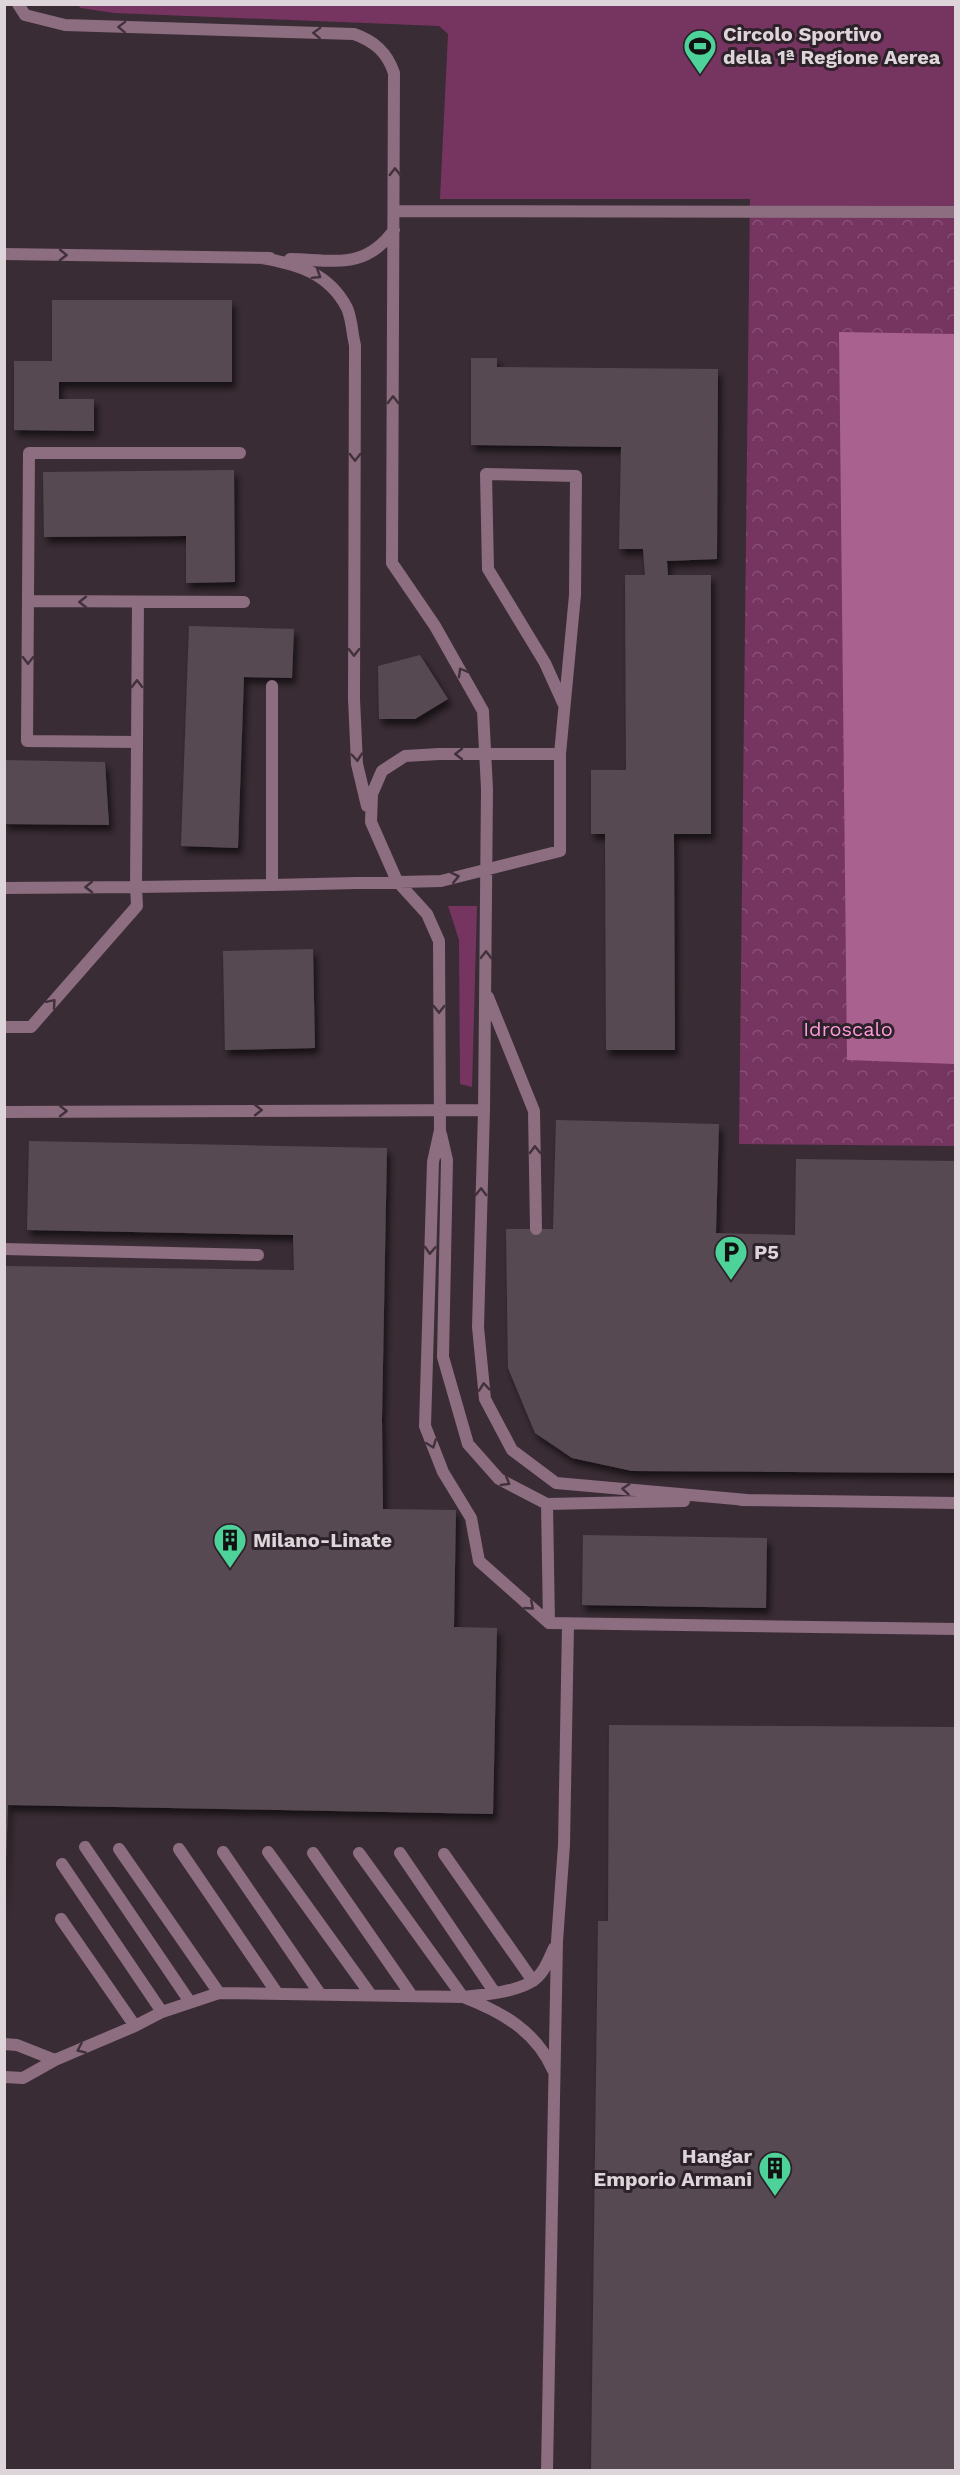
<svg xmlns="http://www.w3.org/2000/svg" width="960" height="2475" viewBox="0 0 960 2475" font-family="'Work Sans',sans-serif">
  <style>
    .grass { fill: #763461 }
    .park { fill: url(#park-crowns) }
    .water { fill: #a96190 }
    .building { fill: #574951; filter: url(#shadow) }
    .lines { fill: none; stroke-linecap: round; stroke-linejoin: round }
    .service { stroke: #8d6d80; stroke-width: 12 }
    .oneway { stroke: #41313b }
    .labels { text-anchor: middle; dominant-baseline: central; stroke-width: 6; stroke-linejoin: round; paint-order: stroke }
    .poi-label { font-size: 20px; font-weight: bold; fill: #ddd5da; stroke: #2e222a; text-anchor: start }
    .park-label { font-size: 20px; fill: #fe9bdb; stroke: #2e222a }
  </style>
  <defs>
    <pattern id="park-crowns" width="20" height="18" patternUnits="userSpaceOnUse" patternTransform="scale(1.5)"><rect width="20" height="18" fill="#763461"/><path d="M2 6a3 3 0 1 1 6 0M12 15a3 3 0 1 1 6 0" fill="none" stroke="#895077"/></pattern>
    <filter id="shadow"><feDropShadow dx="3.5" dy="6" stdDeviation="3" flood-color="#0009"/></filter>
  </defs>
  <rect width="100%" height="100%" fill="#392c34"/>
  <path class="grass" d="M77,5H955V199H440L448,34L439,26L114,13L81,8Z
    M448,906H477L472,1087L460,1084L459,940Z"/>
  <path class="park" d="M750,198L955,199V1146L739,1144Z"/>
  <path class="water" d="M839,332L955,334V1064L847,1060Z"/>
  <path class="building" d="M52,300H232V382H59V399H94V431L14,430V361H52Z
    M471,358H497V367L718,369L717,559L667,561L668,575H711V834H674L675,1050H606L605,834H591V770H626L625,575H645L643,549H619L621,447L471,445Z
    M234,470L235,582L186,583V536L44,537L43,472Z
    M189,626L294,629L292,678L244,677L238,848L181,846Z
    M420,655L448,699L415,719H379L378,666Z
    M4,760L105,762L109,825L4,824Z
    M313,949L315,1048L225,1050L223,951Z
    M556,1120L719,1124L716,1233L795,1235L796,1159L956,1161V1473L632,1471L572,1458L535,1433L508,1368L506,1229H553Z
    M29,1141L387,1148L382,1419L383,1509L456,1510L454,1627L497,1628L493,1814L8,1805L4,1916V1266L294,1270L293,1235L27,1230Z
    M583,1535L767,1538L766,1608L582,1605Z
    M609,1725L956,1727V2470H591L598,1921H608Z"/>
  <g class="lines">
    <path class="service" d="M18,4L25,15L65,25L354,34C374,41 387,52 394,73L392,563L435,626L483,711L487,789L484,1110L478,1327L485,1399L512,1450L556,1483L747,1500
      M395,211L956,212
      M4,254L270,258
      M262,258C297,264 329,273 347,308C352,319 352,334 355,345L354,699L357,764L367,806
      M290,259C335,260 365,270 394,230
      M28,601L244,602
      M138,602L136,887L272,885V686
      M137,742L27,741L29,453H240
      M272,885L441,881L560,851V754L575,595L576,476L486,474L488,569L545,663L564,705
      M4,888L136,887L137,906L31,1027H4
      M488,997L534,1111L536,1229
      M4,1112L484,1110
      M441,1134L447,1160L443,1357L468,1444L499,1479L547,1504L684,1501
      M4,1249L258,1255
      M741,1500L956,1503
      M547,1504L549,1623L479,1561L471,1518L443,1472L425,1426L433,1162L440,1130L439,941L427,914L397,881L371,822L372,794L382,771L405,756L439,754H560
      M549,1623L956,1629
      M85,1847L190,2002
      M119,1849L219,1993
      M179,1849L277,1993
      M223,1852L320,1994
      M268,1852L371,1995
      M313,1853L412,1996
      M359,1853L463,1997
      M400,1853L495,1993
      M444,1854L533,1981
      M62,1864L162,2012
      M61,1919L135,2026
      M4,2044L17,2045L55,2060L135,2026L162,2012L219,1993L463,1997
      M553,2070C536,2031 502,2012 463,1997C483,1995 518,1992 534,1980C544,1973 549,1959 554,1948
      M4,2077L23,2078L55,2060
      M547,2470L557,1941L564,1845L568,1625"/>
  </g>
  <defs><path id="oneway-chevron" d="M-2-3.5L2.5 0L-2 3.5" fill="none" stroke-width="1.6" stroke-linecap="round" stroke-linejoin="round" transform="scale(1.5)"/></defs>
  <g class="oneway">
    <use href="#oneway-chevron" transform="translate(122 27) rotate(-178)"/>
    <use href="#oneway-chevron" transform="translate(317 33) rotate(-178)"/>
    <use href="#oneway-chevron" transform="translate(395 172) rotate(-90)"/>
    <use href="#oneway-chevron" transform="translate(63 255) rotate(1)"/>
    <use href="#oneway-chevron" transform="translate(317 275) rotate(32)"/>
    <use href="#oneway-chevron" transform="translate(393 400) rotate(-90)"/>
    <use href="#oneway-chevron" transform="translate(355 457) rotate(90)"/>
    <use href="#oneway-chevron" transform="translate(83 602) rotate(-180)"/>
    <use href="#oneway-chevron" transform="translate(354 652) rotate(90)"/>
    <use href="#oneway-chevron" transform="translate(28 660) rotate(91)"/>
    <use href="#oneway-chevron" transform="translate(462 672) rotate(-120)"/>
    <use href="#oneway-chevron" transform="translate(137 684) rotate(-90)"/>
    <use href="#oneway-chevron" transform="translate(459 754) rotate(180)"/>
    <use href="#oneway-chevron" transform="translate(357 757) rotate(85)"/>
    <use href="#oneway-chevron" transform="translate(455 877) rotate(-13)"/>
    <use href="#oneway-chevron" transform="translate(89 887) rotate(179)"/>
    <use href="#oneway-chevron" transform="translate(486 955) rotate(-89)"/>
    <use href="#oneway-chevron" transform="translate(52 1003) rotate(-49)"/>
    <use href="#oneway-chevron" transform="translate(439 1009) rotate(90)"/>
    <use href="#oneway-chevron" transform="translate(258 1110)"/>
    <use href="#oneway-chevron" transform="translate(63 1111)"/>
    <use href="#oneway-chevron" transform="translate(535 1150) rotate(-91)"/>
    <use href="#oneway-chevron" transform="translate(481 1192) rotate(-89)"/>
    <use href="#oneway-chevron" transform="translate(430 1250) rotate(92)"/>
    <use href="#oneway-chevron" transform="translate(484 1387) rotate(-96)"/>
    <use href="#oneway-chevron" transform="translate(432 1444) rotate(69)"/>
    <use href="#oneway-chevron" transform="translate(506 1482) rotate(30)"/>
    <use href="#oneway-chevron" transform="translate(626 1489) rotate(-175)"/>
    <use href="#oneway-chevron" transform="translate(530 1606) rotate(41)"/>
    <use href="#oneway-chevron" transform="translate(81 2049) rotate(157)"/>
  </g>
  <defs>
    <symbol id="stadium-pin" viewBox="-11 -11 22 30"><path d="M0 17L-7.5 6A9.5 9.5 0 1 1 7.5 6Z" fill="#4dd39a" stroke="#2e222a"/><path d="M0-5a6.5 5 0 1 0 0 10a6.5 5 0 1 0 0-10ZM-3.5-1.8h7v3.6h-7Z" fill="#111"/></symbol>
    <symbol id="parking-pin" viewBox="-11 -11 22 30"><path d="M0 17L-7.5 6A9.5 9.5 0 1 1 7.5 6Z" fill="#4dd39a" stroke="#2e222a"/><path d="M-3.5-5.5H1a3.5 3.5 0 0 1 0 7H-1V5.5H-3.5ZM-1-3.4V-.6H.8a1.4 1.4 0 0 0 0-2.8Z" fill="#111"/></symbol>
    <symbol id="building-pin" viewBox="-11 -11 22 30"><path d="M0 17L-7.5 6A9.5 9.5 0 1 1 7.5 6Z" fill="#4dd39a" stroke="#2e222a"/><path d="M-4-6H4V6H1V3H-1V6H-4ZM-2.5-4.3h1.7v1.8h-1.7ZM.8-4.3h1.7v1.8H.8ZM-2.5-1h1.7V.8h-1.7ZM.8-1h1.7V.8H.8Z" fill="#111"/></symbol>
  </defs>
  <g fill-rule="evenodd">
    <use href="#stadium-pin" x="681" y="27" width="38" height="52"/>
    <use href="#parking-pin" x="712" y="1233" width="38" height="52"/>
    <use href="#building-pin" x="211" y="1521" width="38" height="52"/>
    <use href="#building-pin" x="756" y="2149" width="38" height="52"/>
  </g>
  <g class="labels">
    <g class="poi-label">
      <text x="723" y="34">Circolo Sportivo<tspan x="723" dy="23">della 1ª Regione Aerea</tspan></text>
      <text x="754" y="1252">P5</text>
      <text x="253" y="1540">Milano-Linate</text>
      <text x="752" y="2156" text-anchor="end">Hangar<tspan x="752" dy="23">Emporio Armani</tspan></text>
    </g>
    <g class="park-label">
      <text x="848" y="1029">Idroscalo</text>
    </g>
  </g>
  <rect width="960" height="2475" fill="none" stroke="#ddd5da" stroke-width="12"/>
</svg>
